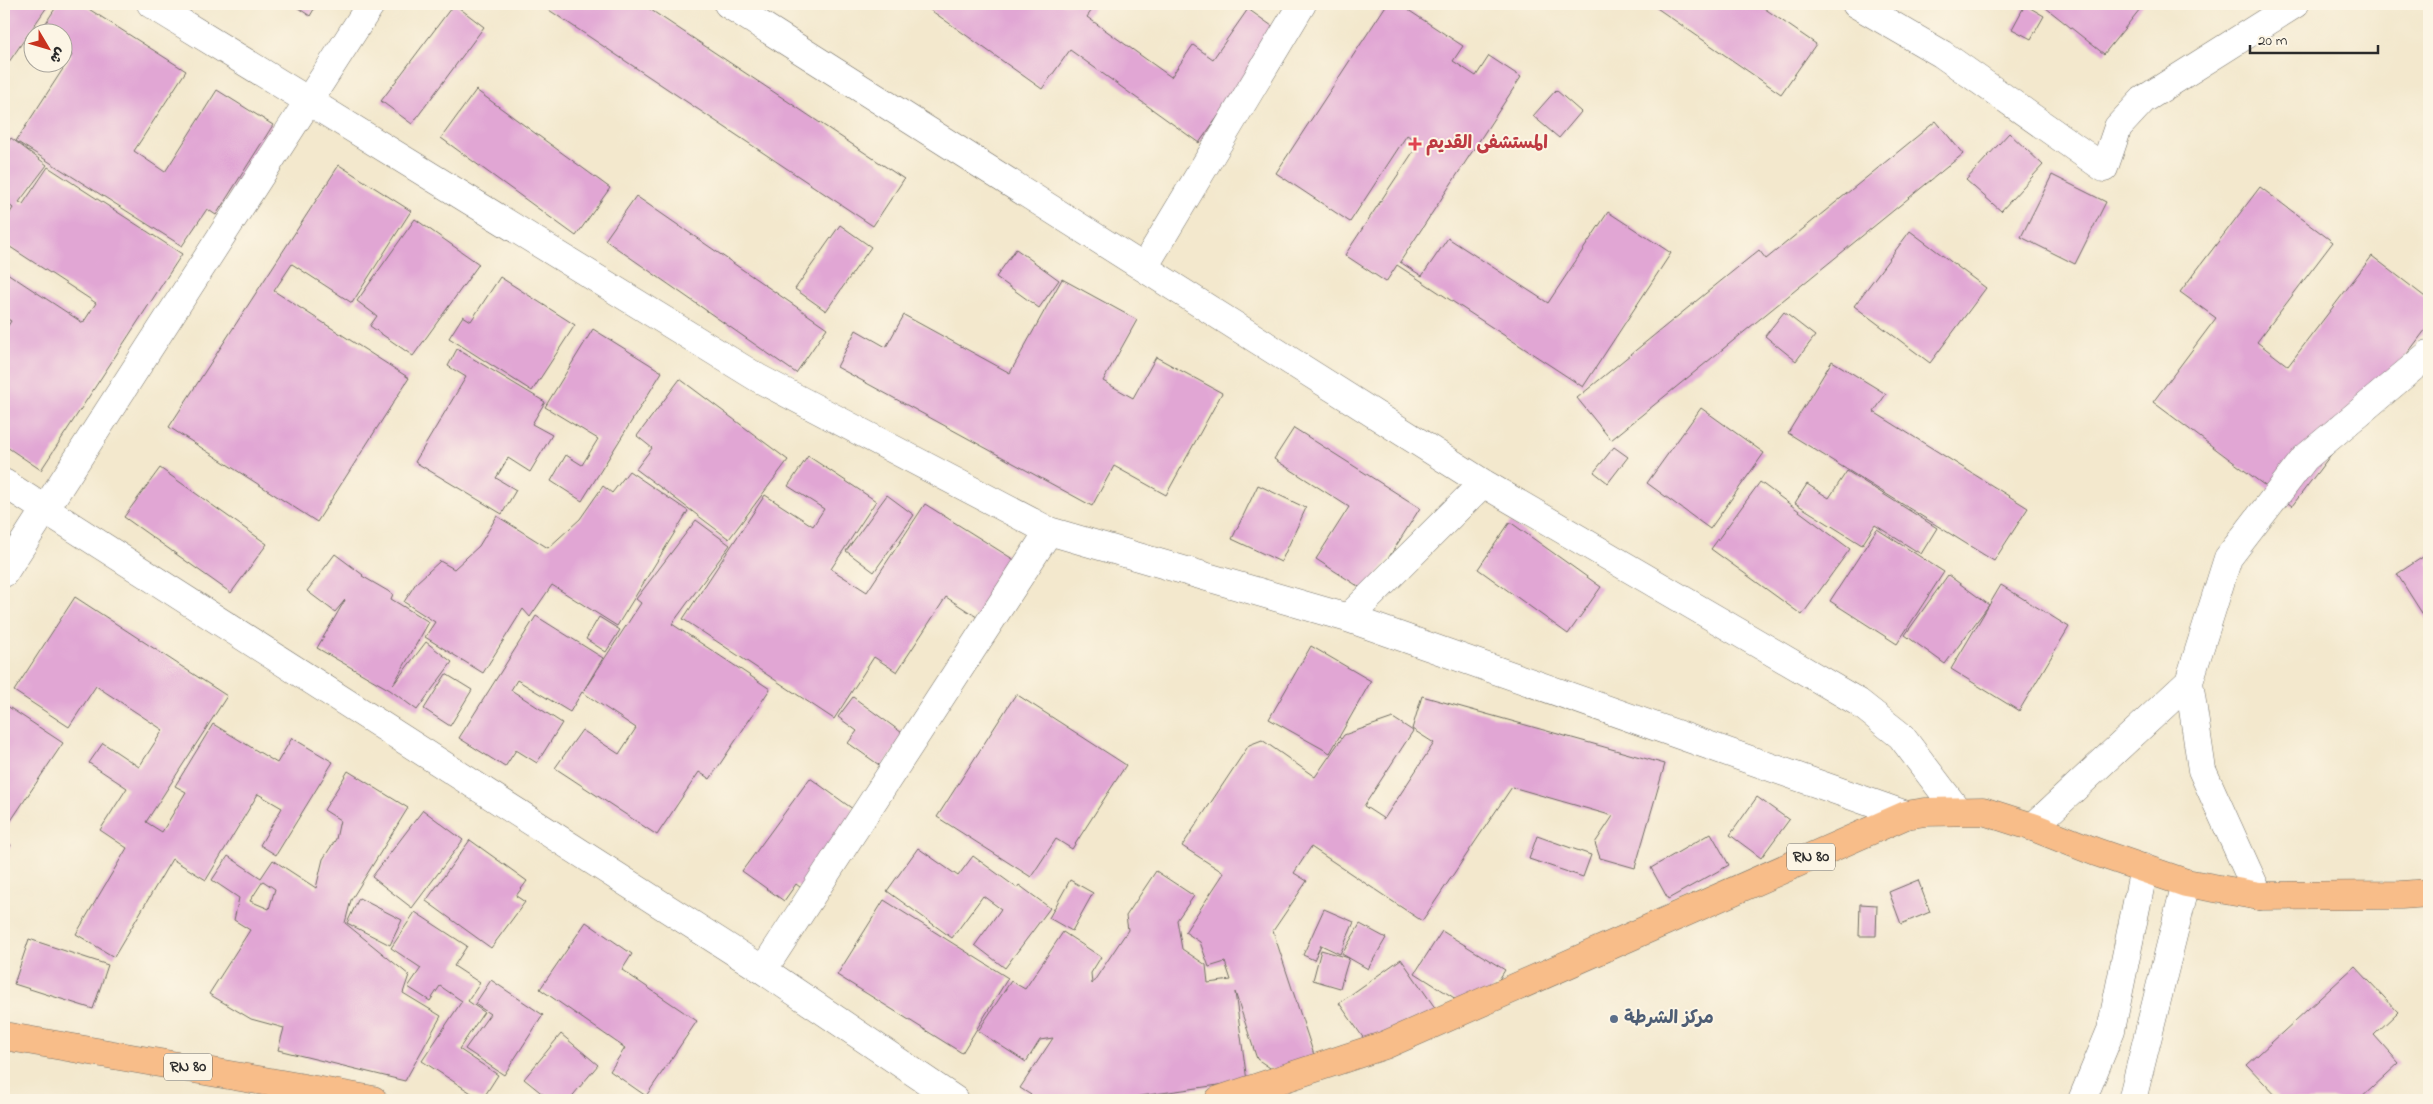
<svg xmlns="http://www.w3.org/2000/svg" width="2433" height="1104" viewBox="0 0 2433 1104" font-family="'Indie Flower','Playpen Sans Arabic',sans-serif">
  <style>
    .building { fill: #e1a6d4; fill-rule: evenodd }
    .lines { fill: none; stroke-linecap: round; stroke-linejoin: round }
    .minor-casing { stroke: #716d64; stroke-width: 29 }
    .major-casing { stroke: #716d64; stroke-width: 29 }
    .minor { stroke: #fff; stroke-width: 28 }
    .major { stroke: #f8bd89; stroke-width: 28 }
    .health-dot { fill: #e0444e; stroke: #fcf5e5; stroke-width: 2 }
    .service-dot { fill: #5c6f8a; stroke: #fcf5e5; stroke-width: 2 }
    .labels { text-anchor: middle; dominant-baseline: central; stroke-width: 4; stroke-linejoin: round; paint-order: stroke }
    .shield { fill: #fcf5e5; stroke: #6a6863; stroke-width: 1 }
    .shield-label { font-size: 16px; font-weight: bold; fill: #2b2b2b }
    .health-label { font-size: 18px; font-weight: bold; fill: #be3a42; stroke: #fcf5e5; text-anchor: start }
    .service-label { font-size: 18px; font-weight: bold; fill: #4e5e75; stroke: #fcf5e5; text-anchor: start }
  </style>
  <rect width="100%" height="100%" fill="#fcf5e5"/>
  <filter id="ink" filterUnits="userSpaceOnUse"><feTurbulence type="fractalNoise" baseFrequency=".02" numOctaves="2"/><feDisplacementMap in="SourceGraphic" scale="10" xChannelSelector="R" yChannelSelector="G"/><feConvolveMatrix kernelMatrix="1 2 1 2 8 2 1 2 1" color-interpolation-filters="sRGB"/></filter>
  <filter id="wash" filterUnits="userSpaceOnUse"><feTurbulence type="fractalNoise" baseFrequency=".0096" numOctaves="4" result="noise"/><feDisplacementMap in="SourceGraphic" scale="20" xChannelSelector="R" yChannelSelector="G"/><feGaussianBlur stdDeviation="1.12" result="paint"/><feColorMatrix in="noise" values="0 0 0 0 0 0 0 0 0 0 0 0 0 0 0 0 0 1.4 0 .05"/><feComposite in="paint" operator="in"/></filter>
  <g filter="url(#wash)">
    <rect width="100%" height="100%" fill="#f3e8cd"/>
    <g id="blocks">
      <path class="building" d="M4,4H49L4,69Z
        M58,4H81L186,71L134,151L165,172L217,90L273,125L216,215L207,209L182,246L16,141L72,55L62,49V32H40Z
        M292,4H317L310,16Z
        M454,4L484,27L412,124L381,101Z
        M540,4H642L904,179L873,226Z
        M922,4H1096L1087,17L1171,77L1193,45L1213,59L1248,9L1279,31L1199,143L1070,50L1042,89Z
        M1387,4H1399L1463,46L1453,61L1476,76L1489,56L1521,77L1400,262L1422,276L1448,238L1548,303L1608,212L1671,253L1583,387L1397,265L1386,282L1345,255L1419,143L1407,135L1350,222L1276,173Z
        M1651,4H1758L1816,44L1781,94Z
        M2041,4H2144L2104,54Z
        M2025,5L2044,16L2031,39L2012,29Z
        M476,90L610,188L576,236L441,138Z
        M1556,90L1581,112L1559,138L1533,116Z
        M1936,121L1963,154L1611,440L1577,398L1759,250L1766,259Z
        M2009,133L2043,165L2001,211L1966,180Z
        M11,138L47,165L19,202L23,204L48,167L182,254L41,470L4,445V332L11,321L4,317V271L83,323L96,303L4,243V222L13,208L4,201V148Z
        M339,165L411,211L352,303L292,264L274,291L409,378L317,522L169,427Z
        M2052,175L2106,202L2075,264L2021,237Z
        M2260,187L2333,242L2257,342L2288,366L2372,256L2429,300V325L2292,506L2153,402L2216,318L2180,292Z
        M636,196L827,328L796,373L605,240Z
        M4,208L9,212L4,218Z
        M415,219L479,264L413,356L370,326L377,316L357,301Z
        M2429,220V231L2424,227Z
        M840,225L871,247L826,311L795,289Z
        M1910,231L1986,288L1930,363L1854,306Z
        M1016,249L1059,280L1039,308L996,277Z
        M500,277L575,325L532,391L449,338L463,316L471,321Z
        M1062,279L1137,320L1103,381L1133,398L1156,357L1222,393L1166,495L1114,466L1092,506L837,367L856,330L886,347L904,315L1010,373Z
        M1784,312L1815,336L1796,361L1765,336Z
        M593,329L662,372L582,501L551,481L566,455L582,465L598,439L545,407Z
        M457,349L545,402L532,424L552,435L530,472L508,458L496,478L516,490L502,514L415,462L466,377L448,366Z
        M1832,361L1886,394L1874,412L2028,508L1994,561L1788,433Z
        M680,379L788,460L729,539L636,469L652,448L637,436Z
        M1701,408L1764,453L1710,529L1647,483Z
        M1294,428L1420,508L1367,592L1316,559L1349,507L1274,459Z
        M1614,447L1628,457L1608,483L1594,472Z
        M808,456L876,501L831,569L867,592L925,504L1024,566L986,623L946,597L897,672L874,657L834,719L683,619L765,495L813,526L824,509L788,486Z
        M160,468L267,544L231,593L124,517Z
        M629,471L688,511L617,626L552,585L530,617L523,609L483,673L425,637L435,622L404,602L416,583L440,561L454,569L479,546L497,516L548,548L580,519L603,486L612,493Z
        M1847,471L1937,528L1921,554L1875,525L1862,545L1795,503L1807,484L1829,498Z
        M1760,482L1850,549L1802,615L1711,549Z
        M1258,485L1306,508L1281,562L1232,539Z
        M887,495L914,515L874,572L846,551Z
        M696,520L730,545L672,624L770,689L710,779L699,772L657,835L555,768L582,730L619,754L636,728L582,692L570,712L517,680L511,690L562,723L537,763L516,750L505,767L459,738L536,616L603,658L584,690L641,603L636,599Z
        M1510,522L1601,587L1568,634L1478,569Z
        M1877,529L1944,572L1897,644L1830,601Z
        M2429,553V624L2397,574Z
        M335,554L363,575L362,576L393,594L391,599L429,622L393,685L426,642L452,662L417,710L390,690L317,648L345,600L335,612L307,591Z
        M1948,575L1989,605L1945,664L1905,635Z
        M2001,585L2069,627L2019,711L1951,669Z
        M75,597L227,696L146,822L162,832L186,792L175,786L213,724L277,763L292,738L333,762L276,855L260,845L282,808L258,794L206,880L172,859L114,957L76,934L127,848L100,830L127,788L89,763L103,743L139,767L163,730L96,686L69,727L14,691Z
        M599,617L620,630L606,652L586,639Z
        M1311,646L1371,681L1330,753L1269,719Z
        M446,674L472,690L450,726L424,709Z
        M1016,694L1126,765L1072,849L1056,839L1031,877L937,817Z
        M1422,696L1665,764L1635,868L1600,858L1595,843L1613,816L1512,787L1422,921L1311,847L1294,873L1307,881L1273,931L1315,1058L1276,1072L1257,1059L1235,992L1247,1081L1112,1100H1039L1020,1088L1053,1038L1040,1040L1026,1062L978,1031L1011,981L1025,989L1063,932L1101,957L1091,973L1092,984L1128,930L1126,916L1156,871L1194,896L1177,920L1182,949L1206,965L1208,983L1231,980L1225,962L1209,967L1200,942L1185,932L1224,873L1182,846L1249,745L1262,740L1315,777L1344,735L1393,718L1413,731L1364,806L1384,819L1434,743L1412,729Z
        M853,697L905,735L882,767L848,743L857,731L838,717Z
        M4,704L63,743L4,831Z
        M348,771L408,808L351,900L345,923L409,975L403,993L441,1016L405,1081L278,1050L284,1028L251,1019L209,994L250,930L234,920L239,898L212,880L228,856L261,878L273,860L316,888L323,859L336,839L340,820L324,810ZM263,881L275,889L269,909L250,901Z
        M810,778L868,820L813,897L796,884L784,901L742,871Z
        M1757,797L1789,820L1761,858L1730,835Z
        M423,810L463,840L412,908L372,877Z
        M1711,833L1729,865L1668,899L1651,868Z
        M1537,836L1591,855L1583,877L1529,859Z
        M4,840L11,845L4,856Z
        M470,840L527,881L516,896L525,902L491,948L426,901Z
        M918,848L958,876L973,856L1017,888L1019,885L1050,908L1005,968L975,945L1001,909L983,896L952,938L887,891Z
        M1070,880L1093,893L1072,931L1049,918Z
        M1918,880L1930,912L1901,924L1889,892Z
        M359,898L402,920L390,945L347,923Z
        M884,900L1008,978L962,1053L837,975Z
        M1860,904L1877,905L1876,936H1859Z
        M1324,909L1354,922L1340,954L1321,945L1314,960L1303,955Z
        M415,912L467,946L454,966L480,983L468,1001L484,1012L459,1049L498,1075L482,1100L422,1061L462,1001L440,986L430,1001L408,987L421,968L391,948Z
        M586,922L632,954L622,970L697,1021L646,1096L610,1071L625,1048L540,989Z
        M1360,924L1386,938L1368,969L1342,954Z
        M1442,931L1505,970L1478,1013L1415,973Z
        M29,939L108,965L93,1009L14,984Z
        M1321,950L1349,958L1340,988L1313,980Z
        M1401,959L1438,1012L1376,1056L1339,1003Z
        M2355,966L2398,1012L2374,1035L2399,1063L2359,1100H2280L2247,1065Z
        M491,980L543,1015L504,1075L465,1049L490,1014L475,1004Z
        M561,1034L598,1065L569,1100H550L524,1079Z"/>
    </g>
  </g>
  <g filter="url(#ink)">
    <use href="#blocks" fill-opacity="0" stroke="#716d64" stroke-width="1"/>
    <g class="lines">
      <defs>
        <path id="minor" d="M151,4L758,378L1049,531L1348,618L1906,815
          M728,4L1483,483L1858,702L1901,736L1957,810
          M1856,4L1942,54L2104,168L2118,127L2143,100L2295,4
          M1144,267L1302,4
          M4,483L763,970L955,1100
          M4,573L371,4
          M1348,618L1483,483
          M2189,682L2228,558L2305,458L2429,354
          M2033,827L2189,682L2202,770L2259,896
          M763,970L1049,531
          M2082,1100L2111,1030L2144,868
          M2132,1100L2186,883"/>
        <path id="major" d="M4,1036L373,1100
          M1219,1100L1385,1045L1906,815L1925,812L1983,811L2033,827L2096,852L2186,883L2259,896L2401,895L2429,893"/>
      </defs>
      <use href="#minor" class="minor-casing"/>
      <use href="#major" class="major-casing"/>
      <use href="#minor" class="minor"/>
      <use href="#major" class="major"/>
    </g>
  </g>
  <path class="health-dot" d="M1412.5 136.5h5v5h5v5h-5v5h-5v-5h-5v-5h5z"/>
  <circle class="service-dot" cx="1614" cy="1019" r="5"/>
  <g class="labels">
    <g class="shield">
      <rect x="1787" y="843.5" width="48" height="27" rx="4"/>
      <rect x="164" y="1053.5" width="48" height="27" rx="4"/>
    </g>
    <g class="shield-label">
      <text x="1811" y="857">RN 80</text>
      <text x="188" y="1067">RN 80</text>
    </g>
    <g class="health-label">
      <text x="1426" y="144">المستشفى القديم</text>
    </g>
    <g class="service-label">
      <text x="1624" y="1019">مركز الشرطة</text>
    </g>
  </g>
  <rect width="2433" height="1104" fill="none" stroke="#fcf5e5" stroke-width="20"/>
  <g transform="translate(48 48) rotate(128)"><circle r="24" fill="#fcf5e5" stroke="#a8a49b"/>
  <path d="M0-4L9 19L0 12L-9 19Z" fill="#c8321e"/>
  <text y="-8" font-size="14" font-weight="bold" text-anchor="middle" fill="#2b2b2b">ش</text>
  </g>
  <path d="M2250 45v8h128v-8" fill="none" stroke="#2b2b2b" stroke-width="2.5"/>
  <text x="2258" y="45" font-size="15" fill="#2b2b2b" stroke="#fcf5e5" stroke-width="4" paint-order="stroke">20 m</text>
</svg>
